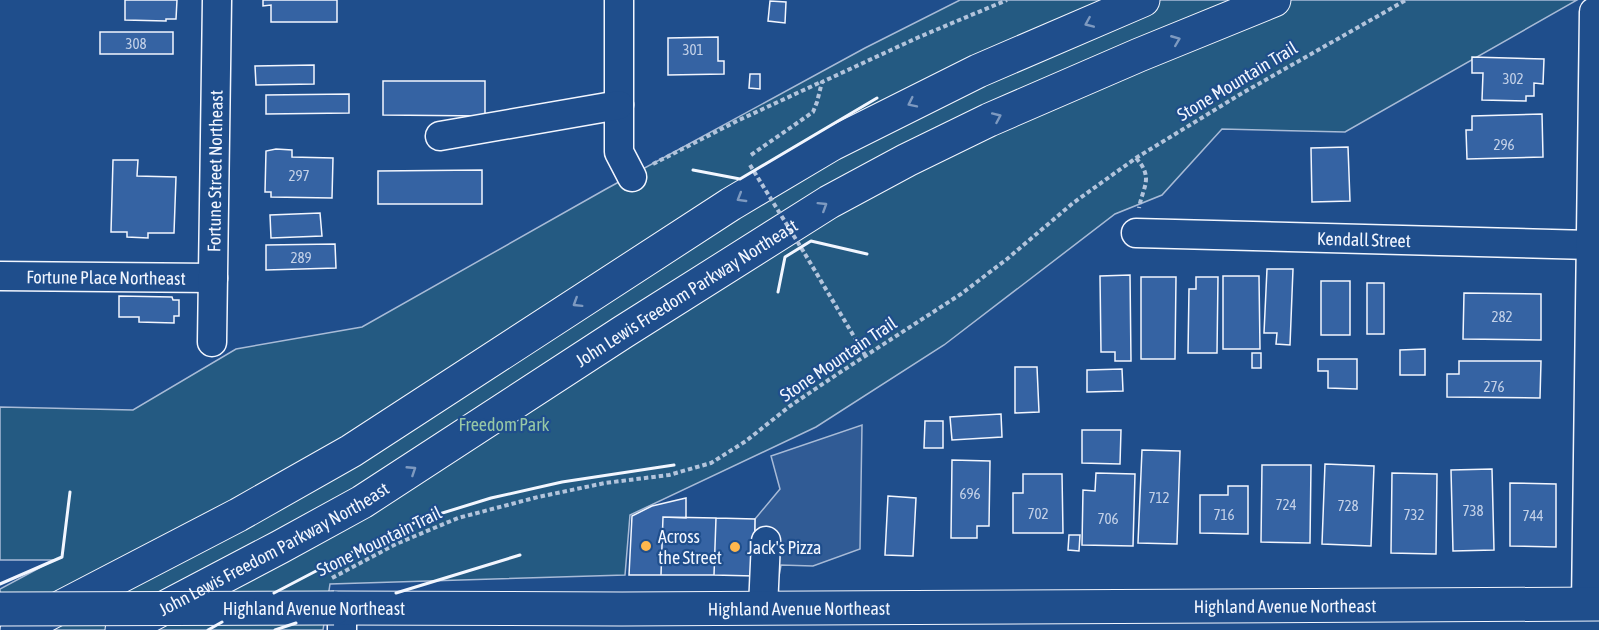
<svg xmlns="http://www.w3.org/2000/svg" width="1599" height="630" viewBox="0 0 1599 630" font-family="'Asap Condensed',sans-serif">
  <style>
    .green { fill: #245a82; stroke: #a8bbd7; stroke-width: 1.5 }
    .parking { fill: #305b95; stroke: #a8bbd7; stroke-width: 1.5 }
    .building { fill: #3563a3; stroke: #f2f6ff; stroke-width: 1.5 }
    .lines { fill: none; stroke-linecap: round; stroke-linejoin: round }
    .minor-casing { stroke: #f2f6ff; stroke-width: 31 }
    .major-casing { stroke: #f2f6ff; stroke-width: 35 }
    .highway-casing { stroke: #f2f6ff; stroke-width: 35 }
    .path { stroke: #b3c4dc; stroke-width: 4; stroke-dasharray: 4.5 3; stroke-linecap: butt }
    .minor { stroke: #1f4e8c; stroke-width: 28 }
    .major { stroke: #1f4e8c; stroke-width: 33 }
    .highway { stroke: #1f4e8c; stroke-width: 33 }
    .major-bridge-casing { stroke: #f2f6ff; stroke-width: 35; stroke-linecap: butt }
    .path-bridge { stroke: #b3c4dc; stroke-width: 4; stroke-dasharray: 4.5 3; stroke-linecap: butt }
    .major-bridge { stroke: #1f4e8c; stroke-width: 33 }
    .wall { stroke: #f2f6ff; stroke-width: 3 }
    .oneway { stroke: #7e9ac0 }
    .poi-dot { fill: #ffb74d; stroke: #1f4e8c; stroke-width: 2 }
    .labels { text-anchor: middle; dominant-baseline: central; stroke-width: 4.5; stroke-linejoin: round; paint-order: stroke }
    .number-label { font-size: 15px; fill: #c3d1e8 }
    .street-label { font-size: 18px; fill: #f2f6ff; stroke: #1f4e8c }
    .park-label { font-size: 18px; fill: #97c8a6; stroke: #1f4e8c }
    .poi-label { font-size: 18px; fill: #f2f6ff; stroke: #1f4e8c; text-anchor: start }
  </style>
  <rect width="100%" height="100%" fill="#1f4e8c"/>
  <path class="green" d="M960,0H1577L1345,132L1222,129L1162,195L1115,214L944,345L816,427L630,515L625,575L330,584L323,630H0V589L54,560H0V407L133,410L236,349L362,327L606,189L865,48Z"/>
  <path class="parking" d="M862,425L860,549L813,566L781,565L779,576H754L755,519L780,489L771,456Z"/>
  <path class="building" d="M125,0H177L176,19H166V21L125,20Z
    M263,0H337V22H271V5L263,6Z
    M770,1L786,2L785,23L768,21Z
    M100,32H173V54H100Z
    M718,37V61H724V74L668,75V38Z
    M1472,57L1544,59L1543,84L1534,83V96H1526V101L1482,100L1483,73H1472Z
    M314,65V84L256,85L255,66Z
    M750,74H760V89L749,88Z
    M383,81H485V116L383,115Z
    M349,94V113L266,114V95Z
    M1542,114L1543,157L1467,159L1466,130H1472V116Z
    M1348,147L1350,201L1312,202L1311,148Z
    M276,149L292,150V157L333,158L332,198L271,197V192H265L266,151Z
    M113,160H138L137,176L176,177L174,233H148V238L127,237V232H111Z
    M482,170V204H378V171Z
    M320,213L322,236L271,238L270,215Z
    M335,244L336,268L266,270V245Z
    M1267,269H1293L1290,345L1276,344L1277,333H1264Z
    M1130,275L1131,361H1115V352H1101L1100,276Z
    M1223,276H1259L1260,349H1223Z
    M1141,277H1176L1175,359H1141Z
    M1196,277H1218L1217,353H1188L1189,289H1196Z
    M1321,281H1350V335H1321Z
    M1367,283H1384V334H1367Z
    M1464,293L1541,294V340L1463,339Z
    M119,296L172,297L173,300H179V316H174V323L139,322V317H119Z
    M1425,349V375H1400V350Z
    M1252,353H1261V368H1252Z
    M1318,359H1357V389L1328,388V371H1318Z
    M1459,361H1541L1540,398L1447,397V374H1459Z
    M1015,367H1037L1039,412L1015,413Z
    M1122,369L1123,391L1087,392V370Z
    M1001,414L1002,437L952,440L950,417Z
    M925,421H943V448H924Z
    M1082,430H1121L1120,464L1082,463Z
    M1142,450L1180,451L1177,544L1138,543Z
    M952,460L990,461L989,526H977V538H951Z
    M1325,464L1374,466L1371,546L1322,544Z
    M1262,465H1311L1310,543L1261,542Z
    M1492,469L1494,550L1453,551L1451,470Z
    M1096,473L1135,474L1133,546L1082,545L1083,490L1095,491Z
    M1392,473L1437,474L1436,554L1391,553Z
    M1023,474H1062L1063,533H1013V493H1023Z
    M1510,483L1556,484V547L1510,546Z
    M1228,486H1248V534L1200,533V495H1228Z
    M888,496L916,498L913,556L885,555Z
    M686,498V518L663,517L661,575H629L632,516L652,506Z
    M663,517L716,518L714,575H661Z
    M716,518L755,519L754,576L714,575Z
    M1069,535H1080L1079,551L1068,550Z"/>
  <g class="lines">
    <defs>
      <g id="minor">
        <path d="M619,0V152L632,177"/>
        <path d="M440,136L619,105"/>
        <path id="s1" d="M1136,233L1590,245"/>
        <path id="s2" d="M0,276L213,278"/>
        <path id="s3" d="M212,342L217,0"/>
        <path d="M1586,605L1594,12L1599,10"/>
        <path d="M342,608V630"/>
        <path d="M763,608L766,541"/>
      </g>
      <g id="major">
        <path id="s4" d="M334,608L622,609L1599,604"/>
      </g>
      <g id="highway">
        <path d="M17,630L238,515L351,451L731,204L832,144L978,71L1143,0"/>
        <path id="s5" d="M122,630L280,547L362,502L623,332L829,202L907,160L989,120L1139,55L1274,0"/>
      </g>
    </defs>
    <use href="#minor" class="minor-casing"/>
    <use href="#major" class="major-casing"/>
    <use href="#highway" class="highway-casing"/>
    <path class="path" d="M751,155L813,112L817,102L822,82L919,37L1007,0
      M1136,158C1154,178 1143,186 1139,208
      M653,164L737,121L821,82
      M805,254L865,355
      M332,578L396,544L458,518L538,497L605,483L669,475L711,463L746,441L790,406L842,371L961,294L1007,259L1073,203L1136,158L1239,95L1406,0"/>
    <use href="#minor" class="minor"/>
    <use href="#major" class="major"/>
    <use href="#highway" class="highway"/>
    <defs>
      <path id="major-bridge" d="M0,609L334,608"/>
    </defs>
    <use href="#major-bridge" class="major-bridge-casing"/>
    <path class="path-bridge" d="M750,165L805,254"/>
    <use href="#major-bridge" class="major-bridge"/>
    <path class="wall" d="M693,170L740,179L877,98
      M778,292L785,257L811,241L867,254
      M0,584L62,557L70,492
      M274,593L383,536L423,519L491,498L562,482L674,465
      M396,593L520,555
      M208,630L222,622
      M275,630L296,623"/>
  </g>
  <defs><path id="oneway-chevron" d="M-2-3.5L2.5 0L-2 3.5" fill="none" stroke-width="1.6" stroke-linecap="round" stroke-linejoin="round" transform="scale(1.5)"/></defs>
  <g class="oneway">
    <use href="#oneway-chevron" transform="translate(1089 23) rotate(157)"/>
    <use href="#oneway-chevron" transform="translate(1176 40) rotate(-22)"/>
    <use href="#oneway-chevron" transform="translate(912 103) rotate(154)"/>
    <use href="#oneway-chevron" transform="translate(997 117) rotate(-24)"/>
    <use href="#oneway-chevron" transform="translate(741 198) rotate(149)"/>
    <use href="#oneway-chevron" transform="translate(823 206) rotate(-32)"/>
    <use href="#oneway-chevron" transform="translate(577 303) rotate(148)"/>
    <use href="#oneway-chevron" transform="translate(412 470) rotate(-33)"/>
  </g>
  <g class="poi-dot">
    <circle cx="646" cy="546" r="6"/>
    <circle cx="735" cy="547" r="6"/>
  </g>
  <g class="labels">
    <g class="number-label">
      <text x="136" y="43">308</text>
      <text x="693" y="49">301</text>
      <text x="1513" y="78">302</text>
      <text x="1504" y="144">296</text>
      <text x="299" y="175">297</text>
      <text x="301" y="257">289</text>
      <text x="1502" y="316">282</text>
      <text x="1494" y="386">276</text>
      <text x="970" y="493">696</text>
      <text x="1159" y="497">712</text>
      <text x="1286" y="504">724</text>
      <text x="1348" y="505">728</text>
      <text x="1473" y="510">738</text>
      <text x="1038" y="513">702</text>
      <text x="1224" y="514">716</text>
      <text x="1414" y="514">732</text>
      <text x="1533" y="515">744</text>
      <text x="1108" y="518">706</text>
    </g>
    <g class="street-label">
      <text transform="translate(1237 81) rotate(-31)">Stone Mountain Trail</text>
      <text stroke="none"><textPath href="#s3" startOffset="171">Fortune Street Northeast</textPath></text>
      <text stroke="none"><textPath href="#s1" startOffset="228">Kendall Street</textPath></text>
      <text stroke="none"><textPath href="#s2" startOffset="106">Fortune Place Northeast</textPath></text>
      <text stroke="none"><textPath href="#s5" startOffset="658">John Lewis Freedom Parkway Northeast</textPath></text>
      <text transform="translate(838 359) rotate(-34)">Stone Mountain Trail</text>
      <text transform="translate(379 541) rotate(-26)">Stone Mountain Trail</text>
      <text stroke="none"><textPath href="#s5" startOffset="172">John Lewis Freedom Parkway Northeast</textPath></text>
      <text stroke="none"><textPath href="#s4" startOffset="951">Highland Avenue Northeast</textPath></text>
      <text x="314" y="608">Highland Avenue Northeast</text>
      <text stroke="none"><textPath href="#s4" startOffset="465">Highland Avenue Northeast</textPath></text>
    </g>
    <g class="park-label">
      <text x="504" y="424">Freedom Park</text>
    </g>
    <g class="poi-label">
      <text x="658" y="536">Across<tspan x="658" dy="21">the Street</tspan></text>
      <text x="747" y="547">Jack's Pizza</text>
    </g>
  </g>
</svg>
